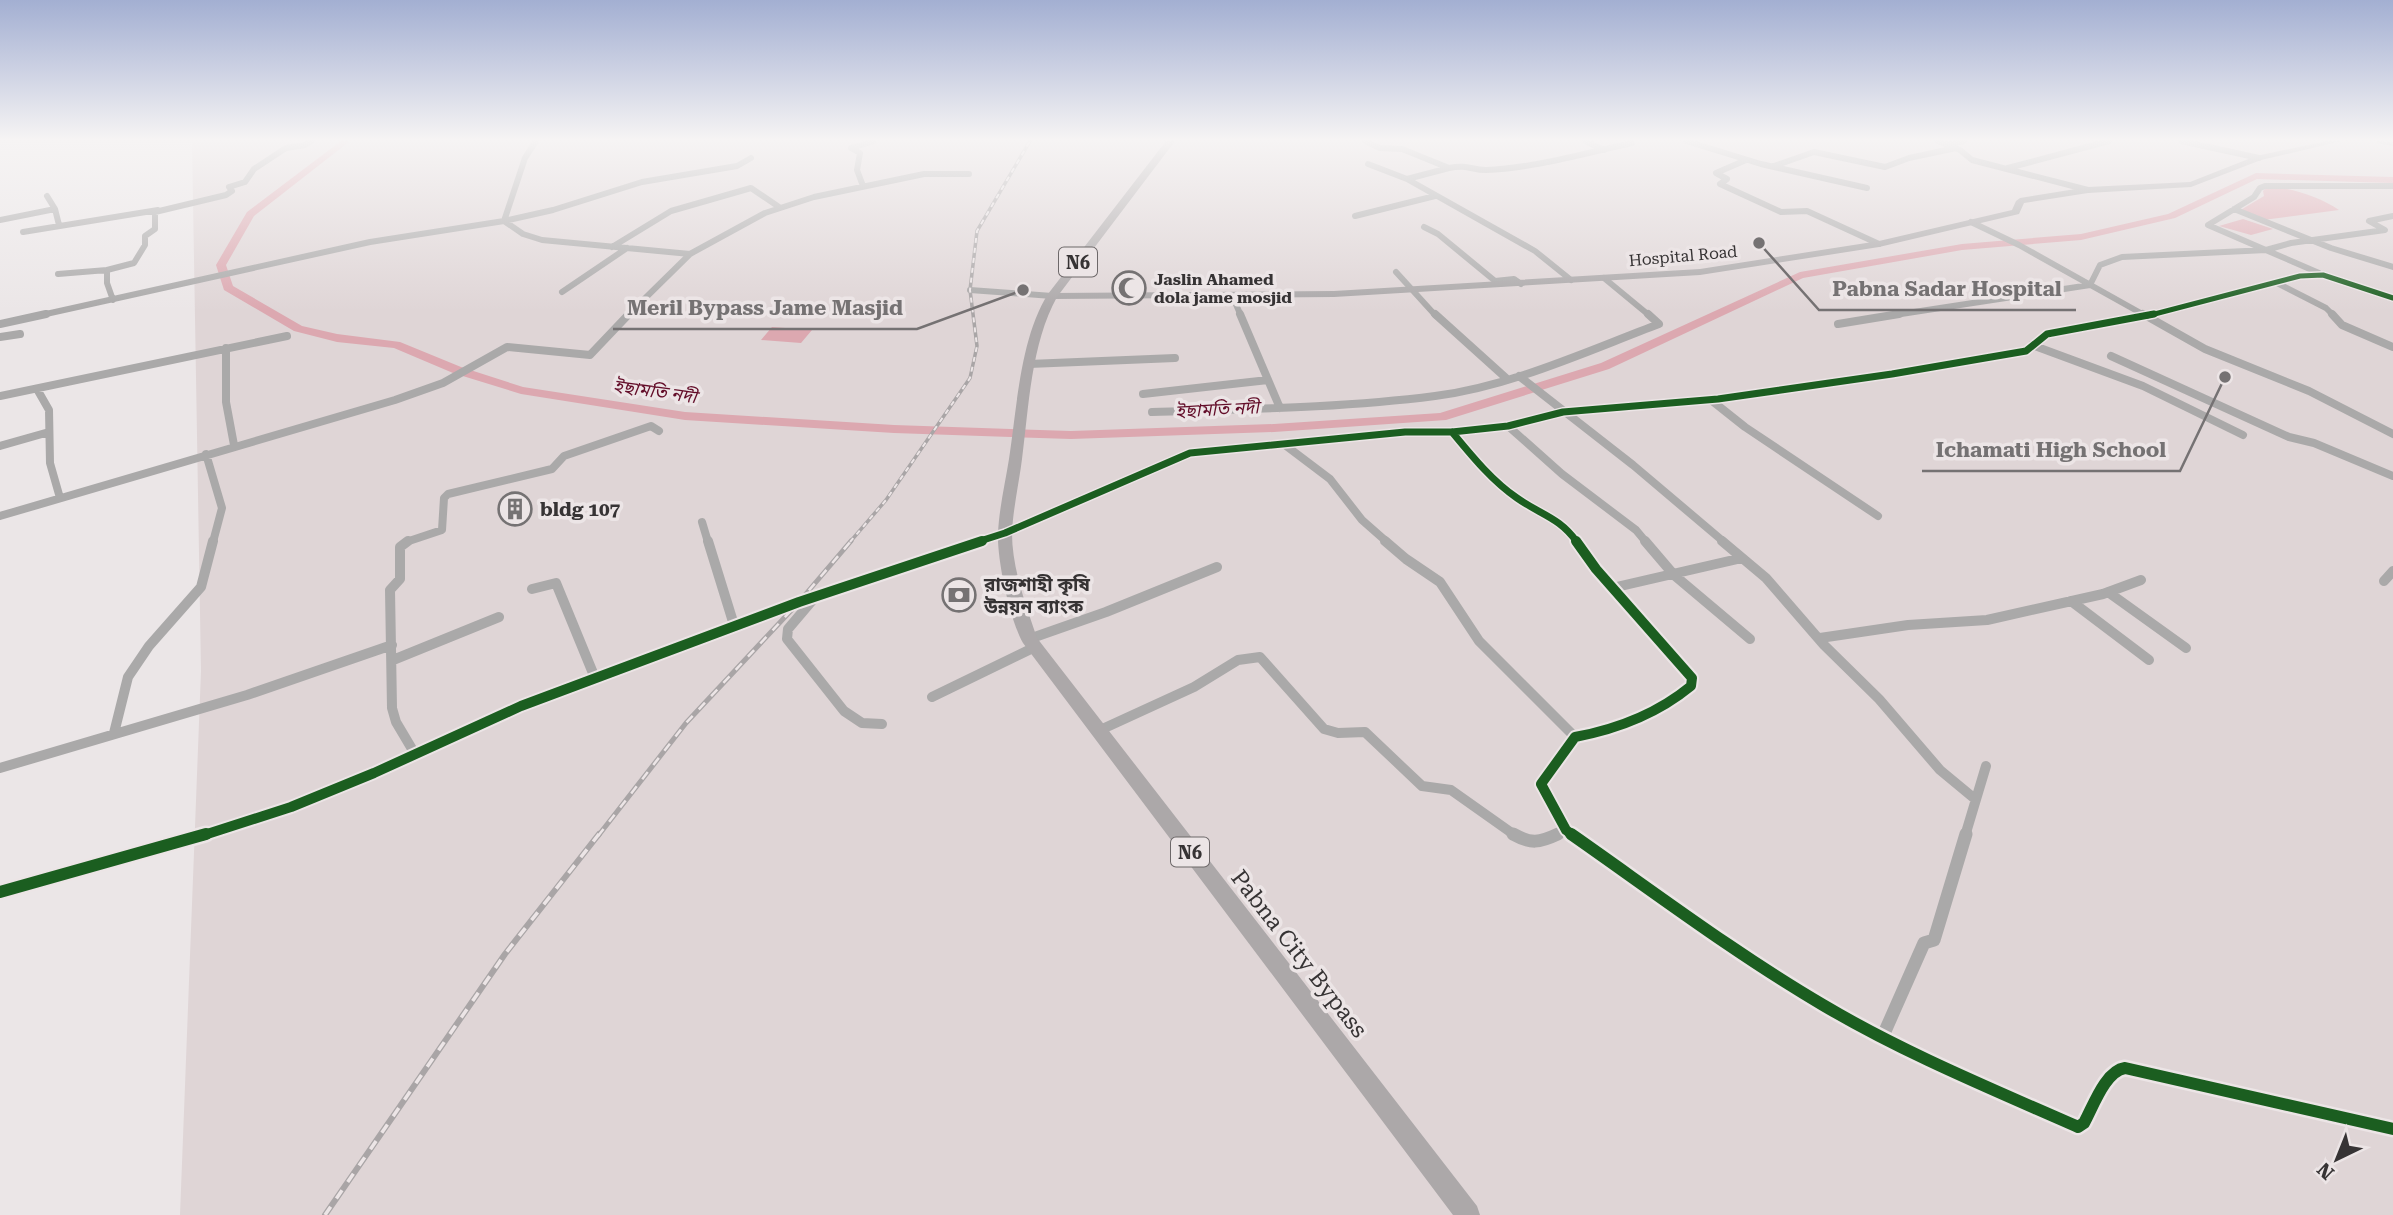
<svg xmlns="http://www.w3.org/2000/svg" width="2393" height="1215" viewBox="0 0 2393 1215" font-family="'Roboto Serif','Noto Sans Bengali',serif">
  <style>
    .built { fill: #dfd5d6 }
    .water { fill: #dca8b0 }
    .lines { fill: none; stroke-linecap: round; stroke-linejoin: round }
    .river { fill: #dca8b0; fill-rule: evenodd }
    .minor-far3 { stroke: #aaa9a9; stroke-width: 6 }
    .minor-far2 { stroke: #aaa9a9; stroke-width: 8 }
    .minor-far1 { stroke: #aaa9a9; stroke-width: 10 }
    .minor { stroke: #aaa9a9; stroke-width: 13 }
    .secondary { fill: #aaa7a8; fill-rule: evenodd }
    .trunk { fill: #aca8a9; fill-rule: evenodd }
    .rail-far2-casing { stroke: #a9a5a6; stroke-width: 3.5 }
    .rail-far1-casing { stroke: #a9a5a6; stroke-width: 5 }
    .rail-casing { stroke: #a9a5a6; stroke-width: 6 }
    .rail-far2 { stroke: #ece5e6; stroke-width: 2; stroke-dasharray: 5; stroke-linecap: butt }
    .rail-far1 { stroke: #ece5e6; stroke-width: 2.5; stroke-dasharray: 9; stroke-linecap: butt }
    .rail { stroke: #ece5e6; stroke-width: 3.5; stroke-dasharray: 10; stroke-linecap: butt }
    .cycleway-far3-casing { stroke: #ece5e6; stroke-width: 8 }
    .cycleway-far2-casing { stroke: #ece5e6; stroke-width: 10 }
    .cycleway-far1-casing { stroke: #ece5e6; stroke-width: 14 }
    .cycleway-casing { stroke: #ece5e6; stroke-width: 17 }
    .cycleway-far3 { stroke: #1b5e20; stroke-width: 5 }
    .cycleway-far2 { stroke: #1b5e20; stroke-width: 7 }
    .cycleway-far1 { stroke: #1b5e20; stroke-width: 10 }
    .cycleway { stroke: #1b5e20; stroke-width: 12 }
    .labels { text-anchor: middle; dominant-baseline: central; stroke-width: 7; stroke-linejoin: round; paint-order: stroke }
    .far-street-label { font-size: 16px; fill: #363334; stroke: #ece5e6 }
    .far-poi-label { font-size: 16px; font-weight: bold; fill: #363334; stroke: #ece5e6; text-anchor: start }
    .shield { fill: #ece5e6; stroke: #6d6869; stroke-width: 2 }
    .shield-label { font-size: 18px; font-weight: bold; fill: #363334 }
    .far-water-label { font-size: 18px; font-style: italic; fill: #630d29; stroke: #ece5e6 }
    .poi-label { font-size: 19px; font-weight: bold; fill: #363334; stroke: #ece5e6; text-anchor: start }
    .near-street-label { font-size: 23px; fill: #363334; stroke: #ece5e6 }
    .leader { fill: none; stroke: #757273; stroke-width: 2.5 }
    .callout-dot { fill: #757273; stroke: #ece5e6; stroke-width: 2.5 }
    .callout-label { font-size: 21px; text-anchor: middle; font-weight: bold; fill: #757273; stroke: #ece5e6; stroke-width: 7; stroke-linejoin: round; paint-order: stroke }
  </style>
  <rect width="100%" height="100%" fill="#ebe6e7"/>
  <path class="built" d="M192,141H2393V1215H180L201,671Z"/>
  <path class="water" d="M2267,187C2291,187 2319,197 2339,210L2263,220L2239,211L2264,196L2263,191Z
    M2243,219L2273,229L2251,235L2219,226Z
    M772,327L812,330L801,343L761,340Z"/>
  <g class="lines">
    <path class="river" d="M341,141H350L254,216L226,265L233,286L302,326L337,334L400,342L461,367L523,387L685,412L894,425L1071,431L1274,424L1440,413L1601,363L1800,272L1962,244L2081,234L2168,214L2256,173L2393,177V183L2257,179L2175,218L2081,240L1962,250L1803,278L1609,369L1446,420L1274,432L1071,439L894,433L685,420L521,394L453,373L394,348L337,342L294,331L224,290L216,265L247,212Z"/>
    <path class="minor-far3" d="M536,141L525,158L504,221L523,234L542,240L690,254
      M1365,141L1380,148L1402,149L1449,168L1407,179L1535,251L1571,280
      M1585,141L1604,150
      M1686,141L1761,164L1867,188
      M1938,141L1960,150L1972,160L2088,190
      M2181,141L2259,158
      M1949,144L1964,141
      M1746,160L1716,173L1727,179L1720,184L1781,212L1807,211L1879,244
      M1368,164L1407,179
      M1774,166L1814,152L1885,167L1909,158L1956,148
      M1449,168C1468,164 1471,170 1486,170C1535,168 1585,153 1632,143L1630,141
      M2008,168L2109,141
      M863,186L857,170L860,153L851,148L874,141
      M47,196L55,209L59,225
      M2234,209L2331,248L2393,267
      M1355,216L1435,196
      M0,220L55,209
      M1971,222L2019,245L2146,316
      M1424,227L1438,234L1495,281L1514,279L1521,284
      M23,232L158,210
      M612,247L671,211L751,188L779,207
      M107,270L134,263L145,245V236L155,229V212L226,195L232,191L229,187L245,182L254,169L286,148L305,145L311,141
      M1396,272L1436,316
      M2319,273L2208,225L2254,197L2260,188L2265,186H2393
      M58,274L107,270V283L113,300
      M1604,278L1650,316
      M2277,283L2326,308L2334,316
      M970,290L1052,296
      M562,292L627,248
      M1232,295L1241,316
      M37,316L370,242L504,221L553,210L642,182L737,166L751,158
      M627,316L690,254L765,213L814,197L924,174H969
      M1888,316L2090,285L2100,265L2122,257L2266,250L2291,243L2385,230L2369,221L2393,216
      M2147,316L2300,276L2323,275L2393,298"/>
    <path class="minor-far2" d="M1240,314L1280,408
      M1435,314L1506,378
      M2143,314L2205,349L2309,391L2393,434
      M2332,314L2342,325L2393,347
      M0,324L46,314
      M1838,324L1899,314
      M0,337L20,334
      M2032,345L2143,386L2243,435
      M226,348V402L234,445
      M2111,356L2289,437L2314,443L2393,476
      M1029,364L1175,358
      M1519,376L1633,465L1724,542
      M37,389L49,410L50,463L60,498
      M1143,394L1268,380
      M0,396L287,336
      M1711,400L1745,427L1878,516
      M1152,412C1246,409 1342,408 1435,396C1512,386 1587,351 1659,324L1648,314
      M1508,426L1562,474L1636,530L1646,542
      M1452,432C1471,455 1492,481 1517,498C1541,515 1559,517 1577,542
      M1285,445L1330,479L1362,520L1387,542
      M0,446L49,432
      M206,454L222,508L213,542
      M0,516L395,400L443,383L507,347L590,355L629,314
      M702,522L708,542
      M406,542L442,530L444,498L448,494L552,469L564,456L651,426L659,431
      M977,542L1005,533L1190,453L1405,432H1452L1508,426L1563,412L1718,399L1892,374L2026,351L2047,334L2154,314"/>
    <path class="minor-far1" d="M408,541L400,547V579L390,590L392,708L396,722L415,754
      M708,541L734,625
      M1385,541L1406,559L1440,582L1479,641L1575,737
      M1645,541L1674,575L1750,639
      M1722,541L1766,578L1824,645L1879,699L1940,770L1975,799
      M2384,581L2393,571
      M1612,588L1742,558
      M532,589L556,583L595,678
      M2108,592L2186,648
      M816,596L788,629L787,639L844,711L862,723L882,724
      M2071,601L2149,660
      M1820,638L1908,625L1987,620L2103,594L2141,580
      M1029,639L1106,612L1217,567
      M393,660L499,617
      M932,697L1035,647
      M1098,731L1194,687L1238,660L1260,657L1324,729L1338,733L1365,732L1422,786L1451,790L1516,836
      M114,733L128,677L149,646L201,587L213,541
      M0,768L247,695L392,645
      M201,836L291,807L374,773L521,706L799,602L982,541
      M1554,836L1566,830
      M1574,836L1566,830L1541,784L1575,737C1618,729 1657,714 1691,686L1692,678L1596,569L1576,541
      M1965,836L1986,766"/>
    <path class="minor" d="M1513,834C1531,844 1539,843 1558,834
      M1571,834C1654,892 1736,954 1823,1005C1904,1053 1992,1089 2078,1127L2084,1123C2093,1107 2105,1071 2125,1068L2393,1129
      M0,892L206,834
      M1882,1038L1924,943L1934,940L1966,834"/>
    <path class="secondary" d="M2327,141H2342L2261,160L2191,187L2088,193L2024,203L2019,214L1879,247L1700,275L1334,297L1052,299L1047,296L1052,293L1334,291L1700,269L1879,241L2012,210L2016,201L2020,198L2088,187L2190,182L2256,156Z
      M2376,141L2393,142V146L2377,143Z"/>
    <path class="trunk" d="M1166,141H1175L1057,297C1031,344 1029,406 1022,459C1019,483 1013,509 1012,533C1012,569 1026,605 1037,638L1477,1206L1480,1215H1453L1023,643C1010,620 997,560 998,534C999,509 1005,484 1009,459C1017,408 1020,338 1048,294Z"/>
    <defs>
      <path id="rail-far2" d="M850,542L886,500L970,378L977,346L970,290L977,231L1030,141"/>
      <path id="rail-far1" d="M598,836L686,723L799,602L851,541"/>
      <path id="rail" d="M325,1215L505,954L599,834"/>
    </defs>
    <use href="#rail-far2" class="rail-far2-casing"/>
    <use href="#rail-far1" class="rail-far1-casing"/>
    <use href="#rail" class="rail-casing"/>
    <use href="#rail-far2" class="rail-far2"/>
    <use href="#rail-far1" class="rail-far1"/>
    <use href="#rail" class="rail"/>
    <defs>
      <path id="cycleway-far3" d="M2147,316L2300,276L2323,275L2393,298"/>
      <path id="cycleway-far2" d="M1452,432C1471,455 1492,481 1517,498C1541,515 1559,517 1577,542
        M977,542L1005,533L1190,453L1405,432H1452L1508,426L1563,412L1718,399L1892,374L2026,351L2047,334L2154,314"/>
      <path id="cycleway-far1" d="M201,836L291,807L374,773L521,706L799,602L982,541
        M1574,836L1566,830L1541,784L1575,737C1618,729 1657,714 1691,686L1692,678L1596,569L1576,541"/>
      <path id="cycleway" d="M1571,834C1654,892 1736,954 1823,1005C1904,1053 1992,1089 2078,1127L2084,1123C2093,1107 2105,1071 2125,1068L2393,1129
        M0,892L206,834"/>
    </defs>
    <use href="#cycleway-far3" class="cycleway-far3-casing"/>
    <use href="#cycleway-far2" class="cycleway-far2-casing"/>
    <use href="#cycleway-far1" class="cycleway-far1-casing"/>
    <use href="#cycleway" class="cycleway-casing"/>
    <use href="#cycleway-far3" class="cycleway-far3"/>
    <use href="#cycleway-far2" class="cycleway-far2"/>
    <use href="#cycleway-far1" class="cycleway-far1"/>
    <use href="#cycleway" class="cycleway"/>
  </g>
  <linearGradient id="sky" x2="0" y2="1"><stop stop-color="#a3afd2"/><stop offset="0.45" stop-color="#f6f4f4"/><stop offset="1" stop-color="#f6f4f4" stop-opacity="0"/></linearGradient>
  <rect width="2393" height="311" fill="url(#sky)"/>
  <defs>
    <symbol id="mosque-ring" viewBox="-11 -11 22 22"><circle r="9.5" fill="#ece5e6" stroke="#757273" stroke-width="1.5"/><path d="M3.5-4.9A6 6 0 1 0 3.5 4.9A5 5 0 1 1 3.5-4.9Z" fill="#757273"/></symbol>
    <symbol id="building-ring" viewBox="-11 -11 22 22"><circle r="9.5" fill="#ece5e6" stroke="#757273" stroke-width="1.5"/><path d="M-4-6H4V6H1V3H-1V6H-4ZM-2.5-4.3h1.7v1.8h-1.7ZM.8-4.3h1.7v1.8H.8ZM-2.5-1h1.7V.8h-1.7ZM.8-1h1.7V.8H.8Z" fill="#757273"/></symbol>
    <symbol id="bank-ring" viewBox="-11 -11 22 22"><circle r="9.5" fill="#ece5e6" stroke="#757273" stroke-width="1.5"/><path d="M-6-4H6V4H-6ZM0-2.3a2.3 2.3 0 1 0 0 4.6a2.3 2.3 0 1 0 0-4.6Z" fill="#757273"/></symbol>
  </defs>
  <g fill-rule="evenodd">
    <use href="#mosque-ring" x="1110" y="269" width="38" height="38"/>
    <use href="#building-ring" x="496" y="490" width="38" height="38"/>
    <use href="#bank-ring" x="940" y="576" width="38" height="38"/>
  </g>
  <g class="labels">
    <g class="far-street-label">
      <text transform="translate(1683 256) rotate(-5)">Hospital Road</text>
    </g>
    <g class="far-poi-label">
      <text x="1154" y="279">Jaslin Ahamed<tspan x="1154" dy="18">dola jame mosjid</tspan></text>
    </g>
    <g class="shield">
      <rect x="1059" y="247.5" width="38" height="29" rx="5"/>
      <rect x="1171" y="837.5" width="38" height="29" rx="5"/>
    </g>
    <g class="shield-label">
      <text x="1078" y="262">N6</text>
      <text x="1190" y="852">N6</text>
    </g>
    <g class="far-water-label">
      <text transform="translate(655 391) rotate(8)">ইছামতি নদী</text>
      <text transform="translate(1217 409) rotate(-3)">ইছামতি নদী</text>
    </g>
    <g class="poi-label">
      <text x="540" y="509">bldg 107</text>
      <text x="984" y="584">রাজশাহী কৃষি<tspan x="984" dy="22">উন্নয়ন ব্যাংক</tspan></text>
    </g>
    <g class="near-street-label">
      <text transform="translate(1299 954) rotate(52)">Pabna City Bypass</text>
    </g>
  </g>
  <path class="leader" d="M1759 243L1819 310H2076M1023 290L917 329H613M2225 377L2180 471H1922"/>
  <g class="callout-dot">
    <circle cx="1759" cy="243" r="7"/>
    <circle cx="1023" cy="290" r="7"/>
    <circle cx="2225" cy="377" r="7"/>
  </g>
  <g class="callout-label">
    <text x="1947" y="296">Pabna Sadar Hospital</text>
    <text x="765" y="315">Meril Bypass Jame Masjid</text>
    <text x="2051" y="457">Ichamati High School</text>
  </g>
  <g transform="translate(2337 1159) rotate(223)" stroke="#ece5e6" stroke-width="5" paint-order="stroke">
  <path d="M0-5L12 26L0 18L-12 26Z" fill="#363334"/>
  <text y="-10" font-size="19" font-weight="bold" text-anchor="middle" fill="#363334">N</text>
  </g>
</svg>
